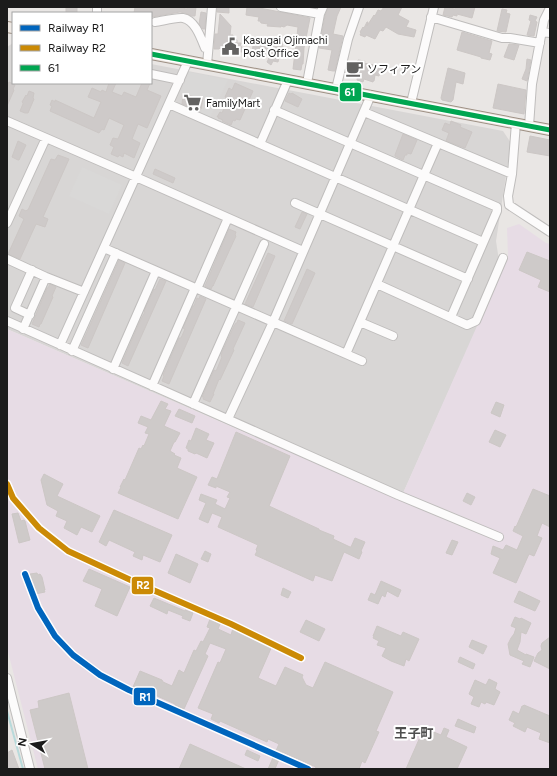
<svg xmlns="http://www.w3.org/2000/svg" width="557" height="776" viewBox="0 0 557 776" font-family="Figtree,'Noto Sans JP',sans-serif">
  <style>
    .residential { fill: #d8d6d5 }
    .industrial { fill: #e7dce5 }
    .parking { fill: #d9d8d7 }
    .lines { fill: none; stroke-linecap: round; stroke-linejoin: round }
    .stream { stroke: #b8dadb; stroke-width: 2 }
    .building { fill: #cecac9; stroke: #ccc7c5 }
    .minor-casing { stroke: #bfbdbc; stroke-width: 10 }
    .major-casing { stroke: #9d8f83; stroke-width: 12 }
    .minor { stroke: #fcfbfb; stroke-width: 8 }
    .major { stroke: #eee8e3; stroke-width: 10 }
    .bus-1-casing { stroke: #fff; stroke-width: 8 }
    .bus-1 { stroke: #00a651; stroke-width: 5 }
    .rail-1-casing { stroke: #fff; stroke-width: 9 }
    .rail-2-casing { stroke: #fff; stroke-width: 9 }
    .rail-1 { stroke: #0065bd; stroke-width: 6 }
    .rail-2 { stroke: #cb8a05; stroke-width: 6 }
    .labels { text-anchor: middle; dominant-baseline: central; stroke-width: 4; stroke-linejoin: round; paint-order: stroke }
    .poi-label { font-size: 11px; fill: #1b1b1b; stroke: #fff; text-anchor: start }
    .quarter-label { font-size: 13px; font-weight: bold; fill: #4e4e4e; stroke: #fff }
    .line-badge { stroke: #fff; stroke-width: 1.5 }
    .badge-label { font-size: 11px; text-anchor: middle; font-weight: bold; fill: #fff }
  </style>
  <rect width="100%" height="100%" fill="#e9e6e4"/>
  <path class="residential" d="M13,43V83H151V64L503,131L511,143L496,241L501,274L400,500L7,329V47Z"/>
  <path class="industrial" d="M519,224L546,243L550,244V769H38L7,648V329L400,500L508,256L507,228Z"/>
  <path class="parking" d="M189,72L228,80L210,118L201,114L204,98L180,93Z
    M82,167L122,185L109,214L69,196Z"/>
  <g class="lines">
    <path class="stream" d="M7,711L23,769"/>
  </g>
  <path class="building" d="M66,7H77V13H66Z
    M135,7H176L187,9V7H196L195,16H192L185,13L180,12L152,17H151V13H134Z
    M217,7H229V13L217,12Z
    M247,7H254L270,10L310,18L304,48L303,64H302L301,70L293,69L298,27L287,25L284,27L281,26V27L267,26L268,24L261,23L260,21H258L259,17L246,15Z
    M328,7H341L337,16L333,34L343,36L335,71H333L328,70L332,50L319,48L325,16Z
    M384,7H402L398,15L409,21L406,27L416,30L414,37L398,34L386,27L383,31L380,30L375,39L366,35L365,37L360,35L361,33L360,32L363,27L364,28L367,22H368L367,26L374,15L375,16L378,10L381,11Z
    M445,7L455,9L456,7H475L472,18L457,14V16L453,15L452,17L443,15Z
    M502,9L507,10L506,13L510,14L506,32L497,31Z
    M201,12L206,13L205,29H203L199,24Z
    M220,14L231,26L230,35H233V39L237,40V43H241L240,46L242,47V52L236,51L237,49L220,48L219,49H214L215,34H218Z
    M530,15L537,17L535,21L537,22L534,36L527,35L531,21L529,20Z
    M462,32L492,41L489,53L492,54L490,60L481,58V57L457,50Z
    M275,39L283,42L282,46H283L281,53H280L278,62L273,61L271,65L267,62L270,56L252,52L254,40L271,44L272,41L274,42Z
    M509,44L519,45L514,60L504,57Z
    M527,59L531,60L527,81L522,79L526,69Z
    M358,60L365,61L364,63L384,67L382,74L380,73L379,76L375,75L374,81H373V82L364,79L363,82L357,80L358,75L349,73L352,62L357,63Z
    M448,68L465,73L463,84L456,82L453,100L451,102L442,100L441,98Z
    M9,82L15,85L13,89L14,90L7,106V87Z
    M109,83H116L112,92L122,96L124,92L136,97L142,83H150L147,90L161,96L147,128L138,124L132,139L140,143L134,158L124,153L123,157L119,155L118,157L111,154L114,147L110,145L113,138L118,139L124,125L109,118L104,130L102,129L99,133L50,111L52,106L50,105L52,100L55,102V100L94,118L101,102L88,97L92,88L101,92L102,90L106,92Z
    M235,83L253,91L240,120L236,119L235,121L233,120L231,125L222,121L223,120L218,118L219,117H217L220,112L222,113L228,99L225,97L229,88L232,90Z
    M498,84L526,90L524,114L493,108Z
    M29,91L34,93L33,98L34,99L28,113H25L20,111L23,104V103L22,102L26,95L27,96Z
    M289,93L291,94L292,93L302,99L298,107L285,101Z
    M183,95L203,98L201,109L188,106L182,104Z
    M451,121L461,125L460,127L472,132L465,148L446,141L449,133L442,130L445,123L450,125Z
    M403,134L417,140L411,154L407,153V155H405L403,160L395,156V155Z
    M530,136L550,140V156L527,152Z
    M18,141L26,145L19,160H18L12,157Z
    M58,155L69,159L43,217L48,219L45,227L36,224L20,259L8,254L24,219L19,216L22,209L26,211L27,210H28L51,159L55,160Z
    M155,169L175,178L173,183L153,174Z
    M302,212L307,214L300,229L295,227Z
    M229,229L236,232L235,235L236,236L213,286V285L211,289L205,286Z
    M527,252L550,261V292L538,287L541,280L519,270Z
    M268,253L275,256L253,307L245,304Z
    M119,260L125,263L88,348L81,345L83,341Z
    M307,269L315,273L292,324L284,321Z
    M160,279L166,281L128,366L122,363L140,321L145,312L144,311L154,289L155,290Z
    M50,284L56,287L52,296L53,297L41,324H40L39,327L32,324L47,288H48Z
    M200,296L206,299L169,384L162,381L164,376L163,375L179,338H181L185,329L183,328L193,306H194L197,298L199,299Z
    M238,320L245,323L233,349L234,350L220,380L219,379L213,394H214L210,402L203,399L204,397H202L214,370L216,371L217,369L222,357L221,356L222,352L234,326L236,323H237Z
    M161,401L168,404L165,409L171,411L164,426L180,433L175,442H174L170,451L175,454L174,455L181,458L177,468L197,477L178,519L118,493L121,487H120L124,479L125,480L139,448L141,449L143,445L144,446L149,434L145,433L148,427L138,423L141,416L151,420Z
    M496,402L504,405L500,417L491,413Z
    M179,409L195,416L192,423L175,416Z
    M196,428L209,434L206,440L214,443L207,458L196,453L195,454L188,451V449L186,448L189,440L191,441Z
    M495,430L506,435L500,447L489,442Z
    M236,432L290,456L269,506L319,529V530L334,536L333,539L350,547H351L355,538L365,542L361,551L362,552L359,559L344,552L332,581L315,575L313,581L255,555L257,551L256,550L258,545L218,527L222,517L212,513L208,523L199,519L206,503L199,500L201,494L217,500L215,504L225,509L230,498L227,497L230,492L216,486V488L208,485L212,477L217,479Z
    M44,474L63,484L57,496L100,516L92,532L81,527L77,535L64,528L67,521L56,516L58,511L47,505L41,480Z
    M533,489L550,496V527L542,523L537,536L542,538L534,556L529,554L516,583L493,573L500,558L491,554L493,546L503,550L506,545L517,550L523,536L513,531L515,526L516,527Z
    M467,493L475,497L471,505L463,501Z
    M114,510L172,535L160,562L143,555L142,560L133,556L135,552L109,540L106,546L99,542Z
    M18,513L21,521L24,520L25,521L30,540L19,543L12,514Z
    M452,540L458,542L452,555L446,553Z
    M205,551L211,554L208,562L201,559Z
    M176,554L198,564L190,583L168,573Z
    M89,569L130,587L117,616L95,606L102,589L83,581Z
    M37,573L38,575L40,574L42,577L45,590H44L45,592L35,594L30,574Z
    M381,581L401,590L398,597L387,591L385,597L382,595L378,604L368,600L371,593L375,595Z
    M283,588L291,592L288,598L281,595Z
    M519,591L540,601L535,611L514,602Z
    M154,598L185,611V610L193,613L190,621L182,618L183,616L168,610L167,614L150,606Z
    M515,617L520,619L521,618L531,623L526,634L521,632L520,642L517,650L526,655V654L534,657L530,667L522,664L524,661L510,655L508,644L511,638L514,634L516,628L511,626Z
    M210,619L220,624L218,629L231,635L233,628L241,632V633L259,642L260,641L272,646L258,678L276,686L285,667L303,675L302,677L306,685L313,688L325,662L393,692L376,731L379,732L365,763L362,761L359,769H315L316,767L282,752L275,769H268L279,744L268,739L267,742L220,721L219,723L211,719L213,714L198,708L218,662L220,663L226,649L210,643L205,654L208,656L184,709L175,705V704L155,695L154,698L133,687L140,671L162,680L163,682L172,686L179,670L184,673L194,650L196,651L201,641L203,642L210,628L207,627Z
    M306,620L325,629L319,641L300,632Z
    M377,626L401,636L403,632L419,639L409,661L406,659L404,666L391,661L382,656L386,648L377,645L379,641L373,638L374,636H373Z
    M550,637V669L534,661L538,653L542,650L541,646L542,643Z
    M472,640L487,646L483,654L469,647Z
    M460,657L475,664L473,669L458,662Z
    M489,679L497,683L495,689L500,692L494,705L486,702L485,704L481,702L479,707L471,704L474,697L469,694L475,680L486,685Z
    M69,693L88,769H45L30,710L39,708L38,701Z
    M524,705L550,716V743L539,739L541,733L527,727L525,732L513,726L515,723L509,720L513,711L519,714L522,706H523Z
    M458,719L476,727L474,733L455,726Z
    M424,728L441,735L444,728L449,730L446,737L467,747L457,769H406Z
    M190,744L246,769H179Z
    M12,750L19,769H7V753Z
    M247,750L260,756L258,761L245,755Z"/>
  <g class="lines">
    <defs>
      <path id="minor" d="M281,7L320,14
        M97,13V7
        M431,17L502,38H510L540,43
        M155,22C162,21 177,17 183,18C195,20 201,38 205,48H208
        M542,32L550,33
        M207,65L212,7
        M151,74L180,80
        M307,83L320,14L323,7
        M336,89L348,39L359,7
        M411,103L434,7
        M169,104L483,242
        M274,110L497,207V211L451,317
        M364,112L512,174
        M7,121L136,177L303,251
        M516,123L512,174L508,196L509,205L550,232
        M529,126L532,84L544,20L550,8
        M260,144L288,80
        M295,203L468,279
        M7,223L46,138
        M104,248L362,361
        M7,259L46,277L84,292
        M377,284L467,325L476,321L503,258
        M197,289L228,218
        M30,315L15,308L32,270
        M7,321L398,495L499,537
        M360,322L393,336
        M23,329L46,277
        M60,345L188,61
        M72,351L116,253
        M346,354L438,143
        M113,369L156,271
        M152,386L195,288
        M193,404L264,244
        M228,419L273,322L371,95
        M7,678L30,769"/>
      <path id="major" d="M7,27L13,28
        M151,54L550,130"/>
    </defs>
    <use href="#minor" class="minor-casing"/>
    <use href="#major" class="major-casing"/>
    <use href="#minor" class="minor"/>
    <use href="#major" class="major"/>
    <defs>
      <path id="bus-1" d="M151,54L550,130"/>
    </defs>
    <use href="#bus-1" class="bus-1-casing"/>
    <use href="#bus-1" class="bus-1"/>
    <defs>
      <path id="rail-1" d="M25,574L38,608L55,636L73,655L100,675L129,690L308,769"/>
      <path id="rail-2" d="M7,484L13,498L39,528L68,551L137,583L231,624L301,658"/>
    </defs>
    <use href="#rail-1" class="rail-1-casing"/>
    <use href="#rail-2" class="rail-2-casing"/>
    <use href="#rail-1" class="rail-1"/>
    <use href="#rail-2" class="rail-2"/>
  </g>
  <defs>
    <symbol id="civic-bare" viewBox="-9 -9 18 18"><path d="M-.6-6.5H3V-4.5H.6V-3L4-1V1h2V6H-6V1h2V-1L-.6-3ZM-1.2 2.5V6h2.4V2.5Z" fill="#636261" stroke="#fff" stroke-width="2.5" paint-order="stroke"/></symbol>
    <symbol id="cafe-bare" viewBox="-9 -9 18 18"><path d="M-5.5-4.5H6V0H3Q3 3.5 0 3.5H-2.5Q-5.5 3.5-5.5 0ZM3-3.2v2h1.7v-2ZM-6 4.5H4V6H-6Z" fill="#636261" stroke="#fff" stroke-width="2.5" paint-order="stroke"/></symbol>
    <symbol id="supermarket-bare" viewBox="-9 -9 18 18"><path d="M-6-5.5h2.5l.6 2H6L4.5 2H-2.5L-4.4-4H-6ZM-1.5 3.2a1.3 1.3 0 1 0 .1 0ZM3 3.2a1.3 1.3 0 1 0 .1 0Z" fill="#636261" stroke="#fff" stroke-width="2.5" paint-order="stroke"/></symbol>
  </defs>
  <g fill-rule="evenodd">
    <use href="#civic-bare" x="218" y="34" width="25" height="25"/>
    <use href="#cafe-bare" x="342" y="56" width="25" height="25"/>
    <use href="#supermarket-bare" x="180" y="90" width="25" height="25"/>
  </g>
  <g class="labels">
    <g class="poi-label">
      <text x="243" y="40">Kasugai Ojimachi<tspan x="243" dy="13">Post Office</tspan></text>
      <text x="367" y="69">ソフィアン</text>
      <text x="206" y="103">FamilyMart</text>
    </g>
    <g class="quarter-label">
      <text x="414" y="733">王子町</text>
    </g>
  </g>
  <g class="line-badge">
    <rect x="339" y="82" width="23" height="20" rx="4" fill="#00a651"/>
    <rect x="131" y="576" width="23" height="19" rx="4" fill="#cb8a05"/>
    <rect x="133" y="687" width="23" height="19" rx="4" fill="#0065bd"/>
  </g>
  <g class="badge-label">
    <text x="350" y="96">61</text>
    <text x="143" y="589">R2</text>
    <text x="145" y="701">R1</text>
  </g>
  <rect width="557" height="776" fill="none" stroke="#1b1b1b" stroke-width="16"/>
  <rect x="12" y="12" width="140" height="72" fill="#ffffff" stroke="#a4a4a4"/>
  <rect x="20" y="25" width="20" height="6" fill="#0065bd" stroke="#a4a4a4"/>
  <text x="48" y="32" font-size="12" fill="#1b1b1b">Railway R1</text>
  <rect x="20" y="45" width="20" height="6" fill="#cb8a05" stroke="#a4a4a4"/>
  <text x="48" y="52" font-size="12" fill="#1b1b1b">Railway R2</text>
  <rect x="20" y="65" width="20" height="6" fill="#00a651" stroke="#a4a4a4"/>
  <text x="48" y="72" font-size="12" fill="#1b1b1b">61</text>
  <g transform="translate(32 744) rotate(281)" stroke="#ffffff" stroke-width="3" paint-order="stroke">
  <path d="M0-3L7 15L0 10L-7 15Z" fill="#1b1b1b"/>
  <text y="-6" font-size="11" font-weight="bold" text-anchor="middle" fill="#1b1b1b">N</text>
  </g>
</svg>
